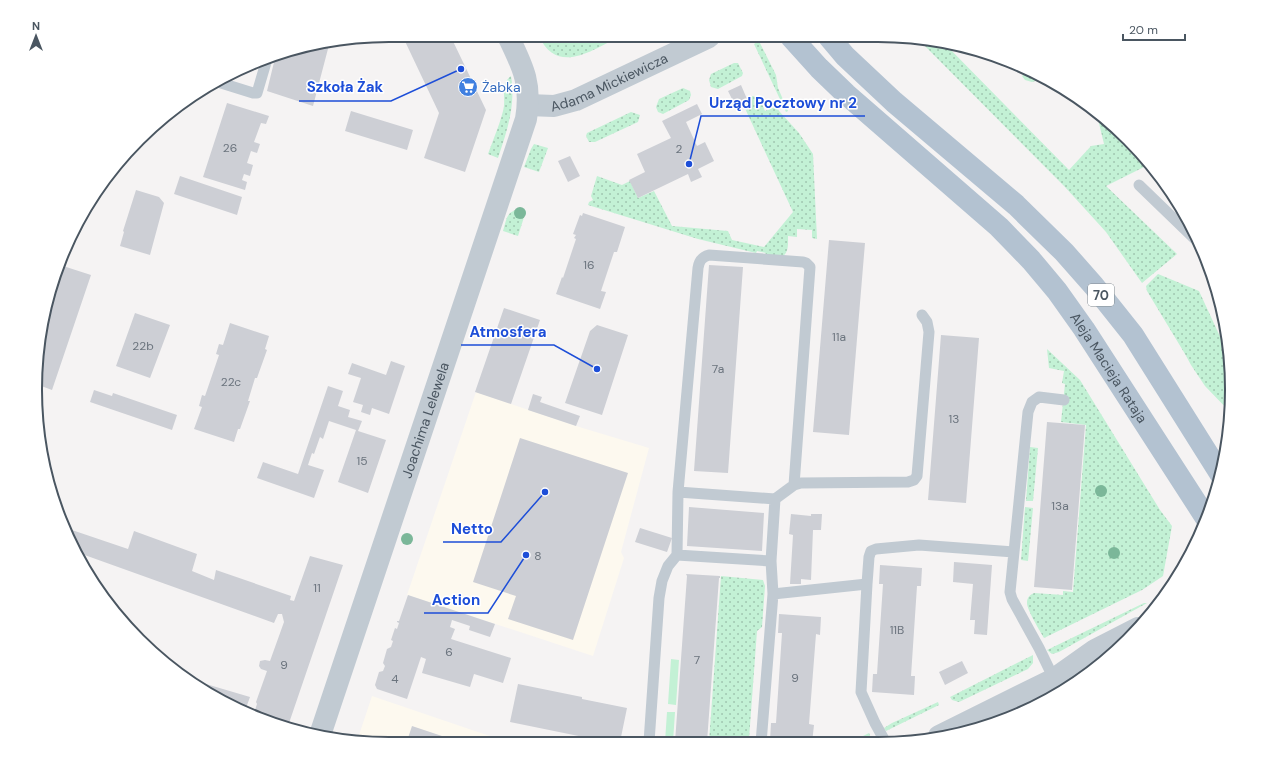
<svg xmlns="http://www.w3.org/2000/svg" width="1267" height="779" viewBox="0 0 1267 779" font-family="'DM Sans',sans-serif">
  <style>
    .commercial { fill: #fdf9ef }
    .grass { fill: url(#grass-dots) }
    .garden { fill: #c3f1d5 }
    .building { fill: #cdcfd5 }
    .lines { fill: none; stroke-linecap: round; stroke-linejoin: round }
    .service { stroke: #c1cad2; stroke-width: 11 }
    .tertiary { stroke: #c1cad2; stroke-width: 22 }
    .primary { stroke: #b3c2d1; stroke-width: 22 }
    .tree { fill: #7bb799 }
    .labels { text-anchor: middle; dominant-baseline: central; stroke-width: 3; stroke-linejoin: round; paint-order: stroke }
    .number-label { font-size: 12px; fill: #6b747e }
    .shield { fill: #fff; stroke: #808990; stroke-width: 1 }
    .shield-label { font-size: 13px; font-weight: bold; fill: #4a5661 }
    .street-label { font-size: 14px; fill: #4a5661; stroke: #fff }
    .shop-label { font-size: 14px; fill: #366cbe; stroke: #fff; text-anchor: start }
    .rim { fill: none; stroke: #4a5661; stroke-width: 2 }
    .leader { fill: none; stroke: #1d4ed8; stroke-width: 1.5 }
    .callout-dot { fill: #1d4ed8; stroke: #fff; stroke-width: 1.5 }
    .callout-label { font-size: 15px; text-anchor: middle; font-weight: bold; fill: #1d4ed8; stroke: #fff; stroke-width: 3; stroke-linejoin: round; paint-order: stroke }
  </style>
  <defs>
    <pattern id="grass-dots" width="8" height="8" patternUnits="userSpaceOnUse"><rect width="8" height="8" fill="#c3f1d5"/><path d="M2 2h.1M6 6h.1" fill="none" stroke="#a0c6b0" stroke-width="1.8" stroke-linecap="round"/></pattern>
  </defs>
  <rect width="100%" height="100%" fill="#f5f3f3"/>
  <path class="commercial" d="M476,392L576,426L649,448L621,552L624,558L593,656L407,595Z
    M372,696L469,729L508,742L357,741Z"/>
  <path class="grass" d="M539,36H620C593,50 557,76 539,36Z
    M917,38H924L944,43L1069,170L1091,146L1104,144L1096,111L1144,156L1150,164L1106,186L1177,254L1142,283L1106,232L1065,187Z
    M759,41L776,75L778,88L788,111L786,112L754,44Z
    M734,63H738L743,73L742,76L718,89L711,87L709,80L711,74Z
    M1028,70L1042,79L1032,82L1025,80L1022,76Z
    M511,76C516,105 507,131 498,158L488,154C493,140 502,119 504,106C505,95 501,83 511,76Z
    M683,88L690,91L691,95L689,100L663,114L658,112L656,107L659,99Z
    M753,96L759,98L765,111L777,106L779,111L799,133L813,154L817,239L812,238V230L797,229V237L788,236C788,243 789,252 783,256L764,255L766,253L757,251L756,253L698,239L588,205L589,202L593,200L591,196L597,176L622,185L630,181L638,198L654,191L672,226L728,231L732,240L764,247L793,212L742,102Z
    M631,112L640,115L638,122L595,142H589L586,136L587,133Z
    M534,144L548,148L539,172L524,167L531,149Z
    M521,209L526,211L518,236L503,231C507,218 506,211 521,209Z
    M1158,274L1199,291L1229,356L1231,413L1205,386L1191,365L1185,354L1147,291L1146,286Z
    M1047,349L1080,380L1160,510L1172,526L1163,576L1142,590L1044,638C1040,631 1027,610 1027,603C1027,597 1030,595 1034,593L1063,595V591L1073,592L1086,425L1061,422L1065,384L1062,383L1064,371L1049,368Z
    M1030,447L1038,448L1033,501H1026Z
    M1025,507L1033,508L1028,561L1021,560Z
    M721,576L763,580L765,586L762,627L757,631L749,739L751,743L709,742Z
    M1144,603H1147L1059,652L1052,654L1047,650Z
    M1033,655V663L1028,669L959,702L952,700L950,697Z
    M938,702L939,705L886,731L884,728L892,723Z
    M869,733L871,738L868,743H849Z"/>
  <path class="garden" d="M671,659L679,660L676,705L668,704Z
    M667,712H675L673,742H665Z"/>
  <path class="building" d="M402,35H450L486,110L465,172L424,158L439,113Z
    M329,45L313,106L267,91L276,54Z
    M741,85L747,99L735,105L728,91Z
    M227,103L269,116L266,124L261,123L254,142L260,144L257,153L251,151L247,163L253,165L250,176L244,174L242,180L247,182L245,190L203,177Z
    M697,104L702,114L686,122L697,146L705,142L714,161L698,169L702,177L691,182L688,174L638,198L629,180L645,172L637,154L671,138L662,121Z
    M351,111L413,130L407,150L345,131Z
    M570,156L580,176L568,182L558,161Z
    M180,176L242,197L237,215L174,194Z
    M136,190L159,197L164,203L150,255L120,246L124,232L123,231Z
    M583,213L625,227L617,252H614L601,291L606,292L600,309L556,294L562,277L563,278L576,239L574,238L576,235L573,234L580,215L582,216Z
    M829,240L865,243L849,435L813,432Z
    M60,265L91,275L52,390L36,384L54,276Z
    M709,265L743,267L728,473L694,471Z
    M504,308L540,320L511,404L475,392Z
    M135,313L170,325L150,378L116,366Z
    M230,323L269,336L265,349L267,350L257,378H255L248,401H250L240,429H238L234,442L194,429L202,407L199,406L202,395L205,396L219,355L216,354L219,344L223,345Z
    M597,325L628,335L602,415L565,403L590,331Z
    M941,335L979,338L966,503L928,500Z
    M391,361L405,366L389,414L372,408L370,415L361,412L363,405L353,402L361,378L348,374L352,363L386,375Z
    M328,386L343,391L338,406L350,410L348,417L362,421L358,431L386,440L368,493L338,482L356,430L329,421L323,439L320,437L314,454L312,453L308,465L324,470L314,498L257,478L263,462L298,474Z
    M94,390L112,396L113,393L177,415L172,430L90,402Z
    M533,394L542,397L540,402L580,416L576,426L528,410Z
    M1047,422L1085,425L1072,590L1034,587Z
    M520,438L628,473L573,640L508,619L516,596L473,582Z
    M689,507L764,513L762,551L687,546Z
    M791,514L811,516V514H822L821,530H813L811,580L801,579V584H790L793,535L789,534Z
    M66,528L128,549L134,531L197,554L192,571L214,580L216,570L291,596L290,600L294,601L310,556L343,565L288,726L254,717L189,679L250,697L246,708L255,710L257,704L256,702L267,671L261,669L259,666L260,661L265,660L270,661L284,622L282,614H278L274,623L79,553Z
    M640,528L672,538L667,552L635,542Z
    M954,562L992,565L987,635L974,634L975,620H970L973,584L953,582Z
    M880,565L922,568L921,586H917L911,676H915L914,695L872,692L873,674H877L883,584H879Z
    M686,574L720,576V578H719L707,742H675L687,576Z
    M408,595L495,624L490,637L469,630L470,626L452,620L450,627L455,629L451,639L511,658L503,683L474,674L470,687L422,673L426,659L421,657L407,699L377,689L375,685L379,672L383,671L385,666L383,663L387,649L391,647L393,641L391,640L395,628L397,629L399,623L397,622V621H399Z
    M779,614L821,617L820,635L816,634L809,724L814,725L812,743L770,741L771,723H776L782,633H778Z
    M962,661L968,673L945,685L939,672Z
    M518,684L582,697V699L627,708L620,742H608L510,722Z
    M412,726L448,738L447,741H407Z"/>
  <g class="lines">
    <path class="service" d="M221,83L253,93H257L267,59
      M1139,185L1198,242
      M678,492L775,499L794,485L801,483L908,482L914,480L917,476L929,332L927,322L922,315
      M677,555L771,561
      M867,584L869,557L871,551L876,549L919,545L1014,552
      M773,594L867,584L861,692L875,723L886,743
      M1054,679L1039,648L1012,599L1010,592L1028,412L1032,402L1039,397L1064,400
      M649,742L659,598L662,581L668,566L677,555L678,492L698,268C699,261 702,257 709,255L803,262L806,263L810,267L794,485
      M761,743L773,594L771,561L775,499"/>
    <g class="tertiary">
      <path id="s1" d="M528,105L554,106L576,100L709,37"/>
      <path id="s2" d="M320,735L526,119C532,84 523,67 508,36"/>
      <path d="M939,736L1054,679L1095,650L1138,628"/>
    </g>
    <g class="primary">
      <path id="s3" d="M791,37L819,68L846,94L999,227L1031,260L1057,291L1084,329L1206,518"/>
      <path d="M829,37L845,56L894,102L1016,205L1064,252L1094,286L1133,335L1221,475"/>
    </g>
  </g>
  <g class="tree">
    <circle cx="520" cy="213" r="6"/>
    <circle cx="1101" cy="491" r="6"/>
    <circle cx="407" cy="539" r="6"/>
    <circle cx="1114" cy="553" r="6"/>
  </g>
  <defs>
    <symbol id="supermarket-disc" viewBox="-11 -11 22 22"><circle r="9.5" fill="#3f7fe0" stroke="#fff"/><path d="M-6-5.5h2.5l.6 2H6L4.5 2H-2.5L-4.4-4H-6ZM-1.5 3.2a1.3 1.3 0 1 0 .1 0ZM3 3.2a1.3 1.3 0 1 0 .1 0Z" fill="#fff"/></symbol>
  </defs>
  <g fill-rule="evenodd">
    <use href="#supermarket-disc" x="457" y="76" width="22" height="22"/>
  </g>
  <g class="labels">
    <g class="number-label">
      <text x="230" y="148">26</text>
      <text x="679" y="149">2</text>
      <text x="589" y="265">16</text>
      <text x="839" y="337">11a</text>
      <text x="143" y="346">22b</text>
      <text x="718" y="369">7a</text>
      <text x="231" y="382">22c</text>
      <text x="954" y="419">13</text>
      <text x="362" y="461">15</text>
      <text x="1060" y="506">13a</text>
      <text x="538" y="556">8</text>
      <text x="317" y="588">11</text>
      <text x="897" y="630">11B</text>
      <text x="449" y="652">6</text>
      <text x="697" y="660">7</text>
      <text x="284" y="665">9</text>
      <text x="795" y="678">9</text>
      <text x="395" y="679">4</text>
    </g>
    <rect class="shield" x="1088" y="284" width="26" height="22" rx="3"/>
    <g class="shield-label">
      <text x="1101" y="295">70</text>
    </g>
    <g class="street-label">
      <text stroke="none"><textPath href="#s1" startOffset="86">Adama Mickiewicza</textPath></text>
      <text stroke="none"><textPath href="#s3" startOffset="461">Aleja Macieja Rataja</textPath></text>
      <text stroke="none"><textPath href="#s2" startOffset="332">Joachima Lelewela</textPath></text>
    </g>
    <g class="shop-label">
      <text x="482" y="87">Żabka</text>
    </g>
  </g>
  <path d="M0 0H1267V779H0ZM389 42H878A347 347 0 0 1 1225 389V390A347 347 0 0 1 878 737H389A347 347 0 0 1 42 390V389A347 347 0 0 1 389 42Z" fill="#fff" fill-rule="evenodd"/>
  <path class="rim" d="M389 42H878A347 347 0 0 1 1225 389V390A347 347 0 0 1 878 737H389A347 347 0 0 1 42 390V389A347 347 0 0 1 389 42Z"/>
  <path class="leader" d="M461 69L391 101H299M689 164L701 116H865M597 369L554 345H461M545 492L501 542H443M526 555L488 613H424"/>
  <g class="callout-dot">
    <circle cx="461" cy="69" r="4"/>
    <circle cx="689" cy="164" r="4"/>
    <circle cx="597" cy="369" r="4"/>
    <circle cx="545" cy="492" r="4"/>
    <circle cx="526" cy="555" r="4"/>
  </g>
  <g class="callout-label">
    <text x="345" y="92">Szkoła Żak</text>
    <text x="783" y="108">Urząd Pocztowy nr 2</text>
    <text x="508" y="337">Atmosfera</text>
    <text x="472" y="534">Netto</text>
    <text x="456" y="605">Action</text>
  </g>
  <g transform="translate(36 36)" stroke="#ffffff" stroke-width="3" paint-order="stroke">
  <path d="M0-3L7 15L0 10L-7 15Z" fill="#4a5661"/>
  <text y="-6" font-size="11" font-weight="bold" text-anchor="middle" fill="#4a5661">N</text>
  </g>
  <path d="M1123 34v6h62v-6" fill="none" stroke="#4a5661" stroke-width="2"/>
  <text x="1129" y="34" font-size="12" fill="#4a5661" stroke="#ffffff" stroke-width="3" paint-order="stroke">20 m</text>
</svg>
